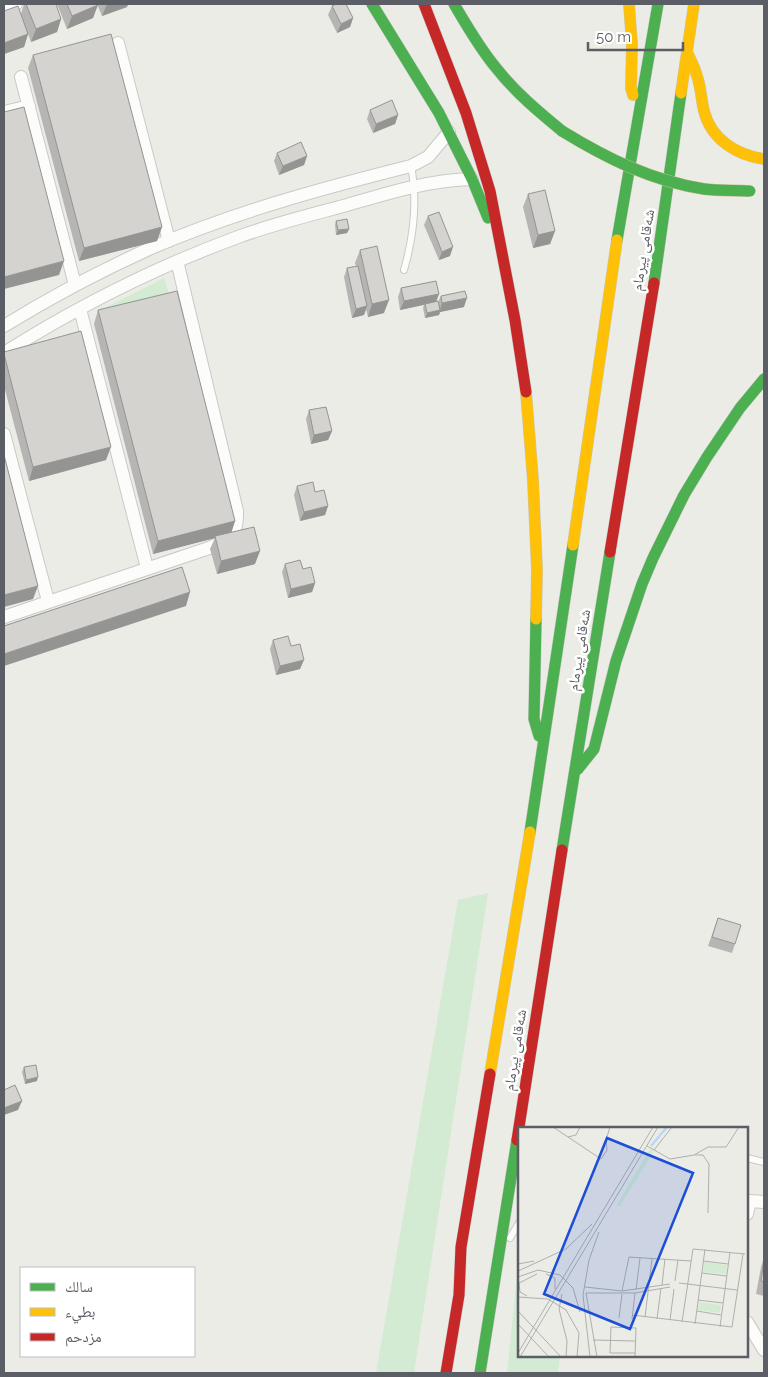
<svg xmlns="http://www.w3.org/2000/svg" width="768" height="1377" viewBox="0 0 768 1377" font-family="Raleway,'Noto Naskh Arabic',sans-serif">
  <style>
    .green { fill: #d2ebd2 }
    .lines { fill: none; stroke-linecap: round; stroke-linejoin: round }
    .lane-casing { stroke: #c9cac8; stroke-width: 8 }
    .street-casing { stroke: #c9cac8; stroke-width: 14 }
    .fast-casing { stroke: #c7c8c7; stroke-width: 12 }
    .slow-casing { stroke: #c7c8c7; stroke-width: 12 }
    .jam-casing { stroke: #c7c8c7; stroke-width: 12 }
    .lane { stroke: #fcfcfb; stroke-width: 6 }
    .street { stroke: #fcfcfb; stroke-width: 12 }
    .fast { stroke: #4caf50; stroke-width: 11 }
    .slow { stroke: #ffc107; stroke-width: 11 }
    .jam { stroke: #c62828; stroke-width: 11 }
    .fast-bridge-casing { stroke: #c4ba93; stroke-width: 12; stroke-linecap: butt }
    .fast-bridge { stroke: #4caf50; stroke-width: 11 }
    .wall { fill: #b6b5b3 }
    .shaded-wall { fill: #949492 }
    .building { fill: #d4d3d0; stroke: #949492 }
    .labels { text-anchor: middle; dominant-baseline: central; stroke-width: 5; stroke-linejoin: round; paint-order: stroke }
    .street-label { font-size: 15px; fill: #5b5e65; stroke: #fff }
    .inset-river { fill: none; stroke: #b9d6f8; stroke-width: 2.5 }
    .inset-road { fill: none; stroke: #aeafae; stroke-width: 1 }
    .view { fill: #1d4ed8; fill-opacity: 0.15; stroke: #1d4ed8; stroke-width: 2.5 }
    .inset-edge { fill: none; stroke: #5b5e65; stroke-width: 2.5 }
  </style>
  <rect width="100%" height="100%" fill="#ecece6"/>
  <path class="green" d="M164,278L172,304L99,322L97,312Z
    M488,893L414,1373H376L458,900Z
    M519,1276V1356H560L558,1373H507L517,1277Z"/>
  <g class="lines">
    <defs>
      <path id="lane" d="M404,270C414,235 418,202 411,166
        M747,1158L764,1162
        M510,1238L519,1223"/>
      <path id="street" d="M4,8L16,4
        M118,43L169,241
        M21,77L75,285
        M4,112L29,106
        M80,309L147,568
        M4,326C51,297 100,271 151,248C235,212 323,188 411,166L428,157L449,132
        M4,353C77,307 156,267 238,237C273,224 310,215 347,205C388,193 429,180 472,179
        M4,434L48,601
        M4,617L209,548C230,538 238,536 237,511L177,261
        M747,1214L750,1201L764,1202
        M747,1322L764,1350"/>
      <path id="fast" d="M372,4L439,113L472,179L488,218
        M454,4C467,26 480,49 497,69C516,93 539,112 562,131
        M617,240L658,4
        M654,283L681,93
        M536,619L534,719L539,736
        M578,769L594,749L616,661L642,584L653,558L684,495L707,457L740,408L764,379
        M530,832L573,545
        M562,850L610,552
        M480,1373L517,1140"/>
      <path id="slow" d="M629,4L632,45L631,88L633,95
        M688,54C691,61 695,68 697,76C701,87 701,99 704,111C711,139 736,155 764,159
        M681,93L694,4
        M526,392L533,480L537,570L536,619
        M573,545L617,240
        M490,1074L530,832"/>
      <path id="jam" d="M424,4L466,113L490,191L515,320L526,392
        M610,552L654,283
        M517,1140L562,850
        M446,1373L459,1295L461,1247L490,1074"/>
    </defs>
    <use href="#lane" class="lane-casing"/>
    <use href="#street" class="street-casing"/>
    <use href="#fast" class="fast-casing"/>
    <use href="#slow" class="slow-casing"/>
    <use href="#jam" class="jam-casing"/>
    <use href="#lane" class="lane"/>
    <use href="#street" class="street"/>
    <use href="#fast" class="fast"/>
    <use href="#slow" class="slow"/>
    <use href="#jam" class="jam"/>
    <defs>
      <path id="fast-bridge" d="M562,131C606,158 652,181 704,189C719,191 735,190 750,191"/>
    </defs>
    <use href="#fast-bridge" class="fast-bridge-casing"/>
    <use href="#fast-bridge" class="fast-bridge"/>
  </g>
  <path class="wall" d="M24,4H56L61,19L57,32L31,42L28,34L24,47L4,54V11L21,14Z
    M57,4H97L93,18L67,29Z
    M97,4H128L127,7L102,16Z
    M332,6L353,18L350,27L337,33L328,15Z
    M33,55L162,227L157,241L79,261L28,68Z
    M370,110L398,115L395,124L373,133L367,119Z
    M277,153L307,156L304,165L279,175L274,161Z
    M528,194L555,231L550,244L533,248L523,207Z
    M428,216L450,256L439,260L424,225Z
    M336,221L349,229L347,233L336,235L335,225Z
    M360,250L384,313L368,317L366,309L364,315L352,318L344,277L347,268L356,266L355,263Z
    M401,288L439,294L436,301L438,302L441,296L464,307L440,312L439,315L425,318L423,308L424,305L400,310L398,297Z
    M98,310L235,521L231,532L255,564L217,574L210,549L215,538L153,554L94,324Z
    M4,352L106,460L29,481L4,386Z
    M309,410L332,431L328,440L311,444L306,419Z
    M297,486L315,492L328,506L325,515L300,521L294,495Z
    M285,564L303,569L315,583L312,592L288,598L282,572Z
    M273,640L291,646L300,669L276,675L270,649Z
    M718,918L735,944L732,953L708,946Z
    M24,1067L37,1081L25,1084L22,1072Z
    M764,1257V1296L756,1294L761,1267Z"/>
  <path class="shaded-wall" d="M107,4H128L127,7L102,16Z
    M98,5L93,18L67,29L72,16Z
    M353,18L350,27L337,33L341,24Z
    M61,19L57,32L31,42L36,29Z
    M28,34L24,47L4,54V43Z
    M398,115L395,124L373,133L376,124Z
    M307,156L304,165L279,175L283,166Z
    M162,227L157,241L79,261L84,248Z
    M349,229L347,233L336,235L338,230Z
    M555,231L550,244L533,248L538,235Z
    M453,247L450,256L439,260L442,252Z
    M64,261L59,275L4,289V277Z
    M439,294L436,302L400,310L404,301Z
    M467,298L464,307L440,312L439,315L425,318L427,313L440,310L442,303Z
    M389,300L384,313L368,317L372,304Z
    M367,306L364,315L352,318L356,309Z
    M332,431L328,440L311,444L314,435Z
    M111,447L106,460L29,481L33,467Z
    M328,506L325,515L300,521L304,512Z
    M235,521L231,534L215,536V538L153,554L158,541Z
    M260,551L255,564L217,574L221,561Z
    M315,583L312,592L288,598L291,589Z
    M38,586L33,599L4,607V595Z
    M190,592L186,606L4,666V654Z
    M304,660L300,669L276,675L280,666Z
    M38,1077L37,1081L25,1084L26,1080Z
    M22,1101L18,1110L4,1115V1108Z"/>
  <path class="building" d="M26,4H56L61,19L36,29Z
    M67,4H97L98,5L72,16Z
    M336,4H346L353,18L341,24L332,6Z
    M18,6L28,34L4,43V11Z
    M111,34L162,227L84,248L33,55Z
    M392,100L398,115L376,124L370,110Z
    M24,107L64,261L4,277V112Z
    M301,142L307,156L283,166L277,153Z
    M545,190L555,231L538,235L528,194Z
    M439,212L453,247L442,252L428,216Z
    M347,219L349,229L338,230L336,221Z
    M377,246L389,300L372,304L360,250Z
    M358,266L367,306L356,309L347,268Z
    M436,281L439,294L404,301L401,288Z
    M177,291L235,521L158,541L98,310Z
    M465,291L467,298L442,303L441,296Z
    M438,301L440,310L427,313L425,304Z
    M81,331L111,447L33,467L4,354V352Z
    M326,407L332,431L314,435L309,410Z
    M4,455L38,586L4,595Z
    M313,482L315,492L324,490L328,506L304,512L297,486Z
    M254,527L260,551L221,561L215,536Z
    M300,560L303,569L311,567L315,583L291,589L285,564Z
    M182,567L190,592L4,654V626Z
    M288,636L291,646L300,644L304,660L280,666L273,640Z
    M718,918L741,925L735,944L712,937Z
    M36,1065L38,1077L26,1080L24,1067Z
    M15,1085L22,1101L4,1108V1090Z
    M764,1261V1282L761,1281Z"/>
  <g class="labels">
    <g class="street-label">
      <text transform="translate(643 250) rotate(-81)">شەقامی پیرمام</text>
      <text transform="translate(579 650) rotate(-81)">شەقامی پیرمام</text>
      <text transform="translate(515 1050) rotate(-81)">شەقامی پیرمام</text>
    </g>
  </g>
  <g transform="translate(518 1127)">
    <rect width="230" height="230" fill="#ecece6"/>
    <path d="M132,22L136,24L102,79H98ZM186,135L209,138L208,147L185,145ZM181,175L203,178L202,186L180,183Z" fill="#d2ebd2"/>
    <path class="inset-river" d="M133,19L149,0"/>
    <path class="inset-road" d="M35,0L83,32L89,23L88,13L92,0M50,10L58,8L62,0M129,19L152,32L176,28L190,20H208L221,0M136,23L154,0M177,28H185L191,37L190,86M185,134L210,137M0,137L16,134M0,144L48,122L74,97M184,146L209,149M28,147L37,151V162M0,150L20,143L42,148L55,161L62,185M157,154L160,133M161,156L219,163M144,158L147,132M67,160L104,164L152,157M118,163L122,131M104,164L111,130L173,134M68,166H117L152,160M68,166L79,230M44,167L41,182L49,214L48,230M9,169L2,165L1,156L19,147M0,170L30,172L48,183L61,206L59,230M180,173L205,176M0,184L43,230M179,184L203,188M114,188L214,200L225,127M127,190L134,132M101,191L104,167M114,192L117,166M139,192L143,161M152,193L156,162M164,195L175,122L227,127M0,197L31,230M177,197L187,122M202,200L212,125M75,213L117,214M0,226L135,0M2,230L140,0M72,230L65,168L71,133L81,105M117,230L118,201L93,200L92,226H117"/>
    <path class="view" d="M89,11L175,46L112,202L26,167Z"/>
    <rect width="230" height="230" class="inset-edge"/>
  </g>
  <rect width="768" height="1377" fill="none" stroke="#5b5e65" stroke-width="10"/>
  <rect x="20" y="1267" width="175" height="90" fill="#ffffff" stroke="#bdbfc1"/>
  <rect x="30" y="1283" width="25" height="8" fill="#4caf50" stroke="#bdbfc1"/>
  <text x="65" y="1292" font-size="15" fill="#5b5e65">سالك</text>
  <rect x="30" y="1308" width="25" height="8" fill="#ffc107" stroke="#bdbfc1"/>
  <text x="65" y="1317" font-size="15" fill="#5b5e65">بطيء</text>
  <rect x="30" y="1333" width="25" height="8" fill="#c62828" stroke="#bdbfc1"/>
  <text x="65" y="1342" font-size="15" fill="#5b5e65">مزدحم</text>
  <path d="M588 42v8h95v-8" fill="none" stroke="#5b5e65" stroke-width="2.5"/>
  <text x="596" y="42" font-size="15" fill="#5b5e65" stroke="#ffffff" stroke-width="4" paint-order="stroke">50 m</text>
</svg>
